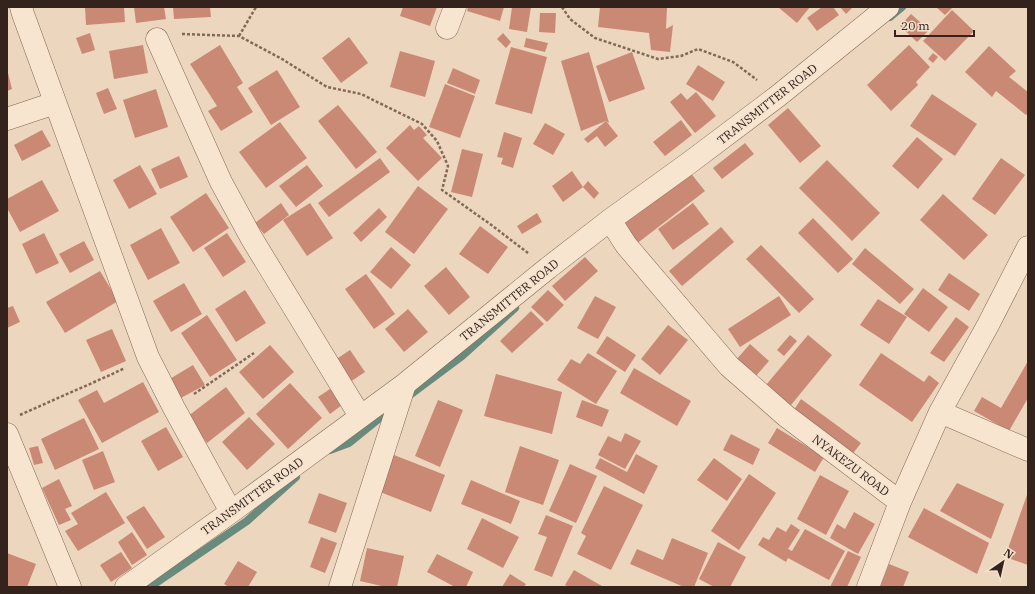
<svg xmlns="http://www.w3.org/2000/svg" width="1035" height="594" viewBox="0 0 1035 594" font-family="'IBM Plex Serif',serif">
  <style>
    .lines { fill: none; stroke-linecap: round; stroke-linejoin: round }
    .stream { stroke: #698b7d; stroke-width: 8 }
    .building { fill: #ca8974 }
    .minor-casing { stroke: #846757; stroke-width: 23 }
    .path { stroke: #846757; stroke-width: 2.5; stroke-dasharray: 3 2; stroke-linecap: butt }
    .minor { stroke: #f8e5d0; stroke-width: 22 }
    .labels { text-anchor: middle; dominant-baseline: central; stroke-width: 3; stroke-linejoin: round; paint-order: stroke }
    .street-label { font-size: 12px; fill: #33231c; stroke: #f4e2cd }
  </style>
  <rect width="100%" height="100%" fill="#ecd6be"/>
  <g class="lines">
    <path class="stream" d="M890,17L902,7
      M407,397L462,356L515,308
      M330,450L349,443L391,409
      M150,587L247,521L296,477"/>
  </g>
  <path class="building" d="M85,7H124L125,22L86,25Z
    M134,7H164L166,19L136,23Z
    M173,7H210L211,17L174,19Z
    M403,7H437L430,26L400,16Z
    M468,7H504L500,21L467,11Z
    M512,7H531L527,32L509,29Z
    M600,7L667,8L666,29L673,25L670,52L651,50L649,33L598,27Z
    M778,7H810L797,23Z
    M822,7H833L839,15L817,31L807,18Z
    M840,7H853L846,14Z
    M936,7H953L945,15Z
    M952,10L974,31L945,61L923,41Z
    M540,13H556L555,33L539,32Z
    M911,14L929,30L917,42L900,26Z
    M90,33L95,50L82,54L76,38Z
    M503,33L511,42L506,48L497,39Z
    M349,37L368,63L341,83L322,58Z
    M526,38L548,43L545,52L524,47Z
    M143,45L148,73L114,79L109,51Z
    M220,45L243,83L237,87L253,112L221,131L208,111L217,106L190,64Z
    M909,45L930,67L916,82L918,85L891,111L867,85Z
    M989,46L1016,71L1009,77L1028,92V113L1026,115L996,91L992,97L965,72Z
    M511,47L547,57L532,114L495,104Z
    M400,51L435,61L425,97L390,87Z
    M589,52L609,123L606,121L581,131L561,61Z
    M632,52L645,89L609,102L596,66Z
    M933,53L938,57L933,63L928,59Z
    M698,65L725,82L713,101L686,84Z
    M453,68L480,80L475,94L447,83Z
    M7,69L12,89L7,91Z
    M277,70L300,107L271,125L248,88Z
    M445,84L475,96L460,138L429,127Z
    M108,88L117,109L104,114L96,93Z
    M156,89L168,127L135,138L123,100Z
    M696,92L716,116L695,133L670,102L681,93L687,100Z
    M932,94L977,124L955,156L910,126Z
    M338,105L377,152L356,169L318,121Z
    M788,108L821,146L800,163L768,125Z
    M681,120L692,135L665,156L653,142Z
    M606,121L618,136L605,147L597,136L588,143L584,139Z
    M280,122L307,158L266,188L239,152Z
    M545,123L565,134L553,155L533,144Z
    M410,125L414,130L419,126L427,135L423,138L442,158L418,181L386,148Z
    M42,130L51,146L22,161L14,145Z
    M504,132L522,138L513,168L501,164L503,158L497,157Z
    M917,137L943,159L918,189L892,166Z
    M745,143L754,154L722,179L713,168Z
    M462,149L483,154L472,197L451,192Z
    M179,156L188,177L160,189L151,169Z
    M380,158L390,172L329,217L318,203Z
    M1001,158L1025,175L995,215L972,199Z
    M827,160L880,213L852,241L799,188Z
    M140,165L157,194L129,209L113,180Z
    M307,165L323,186L296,207L279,186Z
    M572,171L583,187L563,202L552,186Z
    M689,171L705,191L635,245L619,224Z
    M42,180L59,211L20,232L7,208V199Z
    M588,181L599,193L594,199L583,187Z
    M418,186L448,209L414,254L385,232Z
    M206,193L229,228L193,252L170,217Z
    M943,194L988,235L964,260L920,220Z
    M281,203L289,215L264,234L255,223Z
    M310,203L333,238L307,256L283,220Z
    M693,203L709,224L673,250L658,229Z
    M379,208L387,217L361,242L353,233Z
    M537,213L542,222L522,234L517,226Z
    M813,218L853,259L838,273L798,233Z
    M480,226L508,247L488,274L459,254Z
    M721,227L734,242L682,286L669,271Z
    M161,228L180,263L148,280L130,245Z
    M44,233L59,263L36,274L22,244Z
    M227,233L246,262L223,277L204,248Z
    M84,241L94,260L70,273L59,254Z
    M761,245L814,299L799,313L746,259Z
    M391,247L411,265L391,289L370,272Z
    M865,248L914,289L900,304L852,264Z
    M585,257L598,271L565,301L552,286Z
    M446,267L470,297L449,315L424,286Z
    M100,271L118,301L65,333L46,302Z
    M949,273L980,294L969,311L938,290Z
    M366,274L395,314L374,329L345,289Z
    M184,283L202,314L171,332L153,301Z
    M923,288L948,307L929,332L904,314Z
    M245,290L266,323L236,342L215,309Z
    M548,290L564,305L547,322L531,307Z
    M595,296L616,307L598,339L577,328Z
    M779,296L791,315L740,347L728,329Z
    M878,299L907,317L889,344L860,325Z
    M13,306L20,322L7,328V308Z
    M408,309L428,332L404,352L385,329Z
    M531,311L544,324L512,353L500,341Z
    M207,315L237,360L210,377L181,333Z
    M956,317L969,327L944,362L930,353Z
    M668,325L688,340L660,375L641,359Z
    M112,329L126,361L101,372L86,340Z
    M790,335L797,341L784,356L777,350Z
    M808,335L832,355L791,405L766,385Z
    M607,336L636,355L625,372L596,353Z
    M750,344L769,361L755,377L736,360Z
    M270,345L294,372L263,399L239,372Z
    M350,350L365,372L344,386L329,364Z
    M588,353L617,371L596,404L557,380L571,359L580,364Z
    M881,353L924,382L929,375L939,383L912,422L859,385Z
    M1028,361V398L1009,431L974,411L982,397L1001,408Z
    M193,365L205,385L179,399L168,380Z
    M634,368L691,401L677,426L620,393Z
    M496,374L562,392L552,434L484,416Z
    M143,382L159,412L102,443L78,400L97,390L104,403Z
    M290,383L322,418L288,449L256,414Z
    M226,387L245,413L207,443L187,417Z
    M330,389L342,405L330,414L318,397Z
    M801,399L861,443L851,456L792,413Z
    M438,400L463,410L440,467L415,456Z
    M582,400L609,410L602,427L576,417Z
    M249,417L275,444L247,470L222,442Z
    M84,418L99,449L55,470L41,439Z
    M166,427L183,457L158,471L141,441Z
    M777,428L824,457L815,472L768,443Z
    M625,433L641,441L625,469L598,455L608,436L621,442Z
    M731,434L760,449L753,465L723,450Z
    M38,446L43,463L34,465L29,448Z
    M520,446L559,460L543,505L505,492Z
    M103,451L115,482L94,490L82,460Z
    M389,453L445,475L431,512L375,490Z
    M636,454L658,466L644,494L595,468L600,458L627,472Z
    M714,458L742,479L727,501L697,480Z
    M570,464L597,476L576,523L549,511Z
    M749,474L776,493L739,550L711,531Z
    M820,475L849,491L826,535L797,519Z
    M59,479L72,506L65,509L71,520L59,525L42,488Z
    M471,480L520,501L511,524L461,504Z
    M957,483L1004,504L991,539L940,511Z
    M604,486L643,505L611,570L577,554L586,536L581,533Z
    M106,492L125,523L78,551L65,531L78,524L71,513Z
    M1028,492V565L1005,557Z
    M319,493L347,503L336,533L308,523Z
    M144,506L165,537L147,549L126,517Z
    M924,508L989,543L977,574L908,537Z
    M854,512L875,524L858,554L830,538L837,524L845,529Z
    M546,515L573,526L552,577L534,570L547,537L538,534Z
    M482,518L519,537L503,568L467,549Z
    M791,524L800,530L788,549L792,551L805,529L845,551L829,580L788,558L786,562L758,545L763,537L769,540L777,527L786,532Z
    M132,532L147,555L132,565L118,542Z
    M321,537L337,543L325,573L310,567Z
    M672,538L708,553L694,587H684L630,564L637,549L663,560Z
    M718,542L746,557L730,587H714L699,579Z
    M367,548L404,556L397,587H386L360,581Z
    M848,551L861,557L847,587H830Z
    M121,552L132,568L111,582L100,565Z
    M7,553L36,564L27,587H7Z
    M437,554L473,572L466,587H455L427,572Z
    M238,561L257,572L248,587H229L224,584Z
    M889,564L909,572L903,587H880Z
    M574,570L602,586L601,587H569L565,585Z
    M510,574L526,584L524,587H502Z"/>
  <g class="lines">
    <defs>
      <path id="minor" d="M21,7L23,14L148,357L174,408L231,512
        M447,28L455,7
        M157,39L221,182L252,239L360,416
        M7,119L55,103
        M610,220L626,245L729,366L786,416L900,502
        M940,412L1028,450
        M7,434L70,587
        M126,587L231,512L405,384L548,268L610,220L689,163L778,96L888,7
        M340,587L405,384
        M868,587L900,502L940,412L988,325L1028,247"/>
    </defs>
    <use href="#minor" class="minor-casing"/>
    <path class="path" d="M562,7L570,19L595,38L658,59L681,56L698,49L733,62L757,80
      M182,34L239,36L282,59L327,87L361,94L422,124L437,141L448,166L442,190L490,224L528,253
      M239,36L256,7
      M194,394L254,353
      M20,415C55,399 91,384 125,368"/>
    <use href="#minor" class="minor"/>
  </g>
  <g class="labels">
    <g class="street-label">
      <text transform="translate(767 104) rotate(-38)">TRANSMITTER ROAD</text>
      <text transform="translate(509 300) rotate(-39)">TRANSMITTER ROAD</text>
      <text transform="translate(851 465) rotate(37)">NYAKEZU ROAD</text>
      <text transform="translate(252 496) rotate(-36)">TRANSMITTER ROAD</text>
    </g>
  </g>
  <rect width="1035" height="594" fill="none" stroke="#33231c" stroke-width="16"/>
  <g transform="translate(1003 562) rotate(34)" stroke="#f4e2cd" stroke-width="3" paint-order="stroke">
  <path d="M0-3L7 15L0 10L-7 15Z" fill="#33231c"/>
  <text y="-6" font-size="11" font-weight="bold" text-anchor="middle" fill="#33231c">N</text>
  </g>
  <path d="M895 30v6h79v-6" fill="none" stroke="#33231c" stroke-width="2"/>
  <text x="901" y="30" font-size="12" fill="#33231c" stroke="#f4e2cd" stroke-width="3" paint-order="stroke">20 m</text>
</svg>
